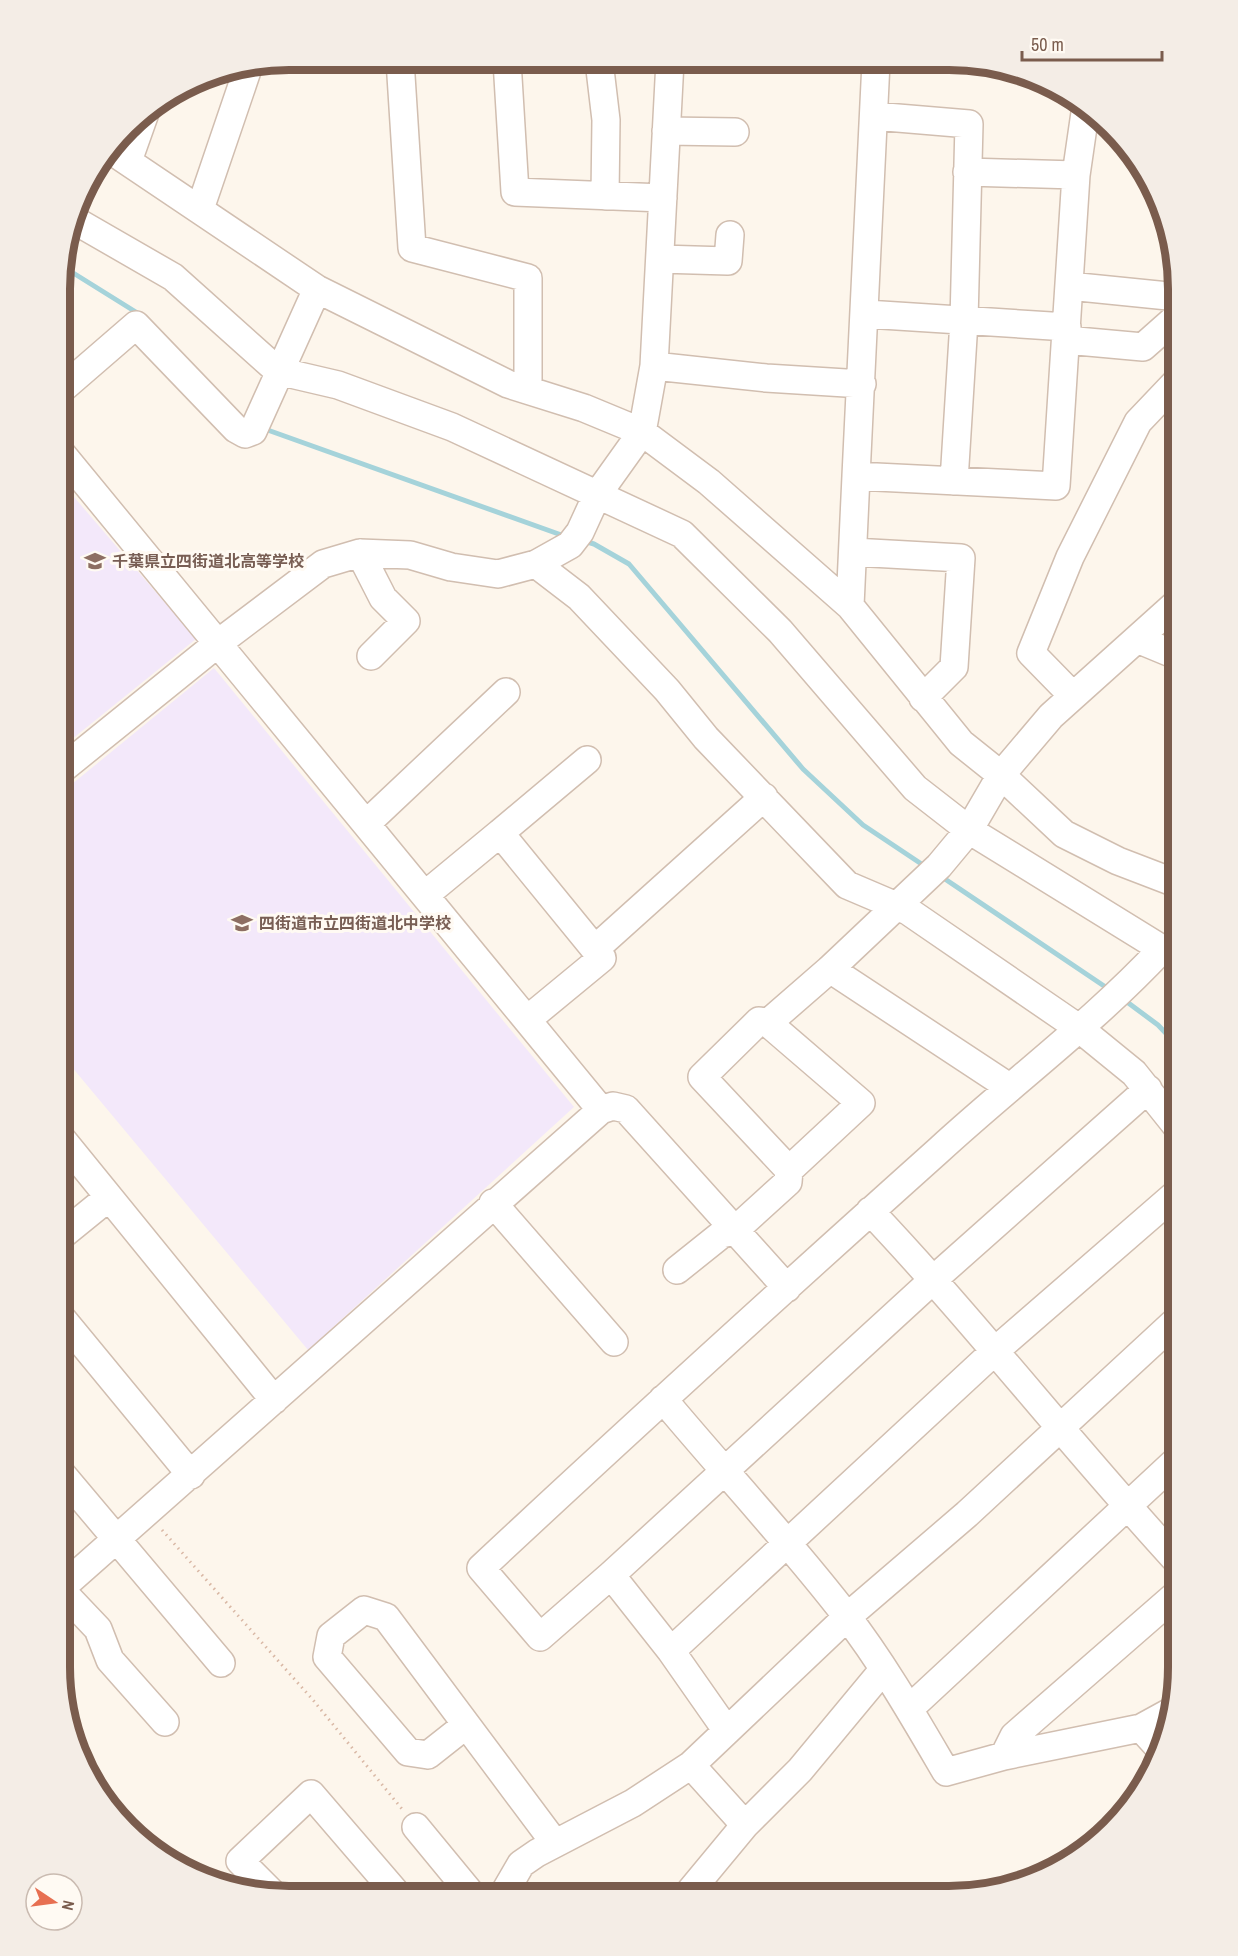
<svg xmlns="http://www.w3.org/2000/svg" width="1238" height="1956" viewBox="0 0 1238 1956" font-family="'Archivo Narrow','Noto Sans JP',sans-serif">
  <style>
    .education { fill: #f3e8fa }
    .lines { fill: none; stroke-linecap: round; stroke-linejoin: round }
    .stream { stroke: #a5d3da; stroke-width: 5 }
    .minor-casing { stroke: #d1beb0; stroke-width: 30 }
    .path { stroke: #d9b8a5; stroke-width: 3; stroke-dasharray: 1.5 4.5; stroke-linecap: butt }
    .minor { stroke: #fff; stroke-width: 27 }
    .labels { text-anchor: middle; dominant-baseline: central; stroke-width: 6; stroke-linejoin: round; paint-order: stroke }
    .education-label { font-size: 16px; font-weight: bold; fill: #785e54; stroke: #fffaf3; text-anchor: start }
    .rim { fill: none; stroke: #7a5c4d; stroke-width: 8 }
  </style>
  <rect width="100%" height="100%" fill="#fdf6ec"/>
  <path class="education" d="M62,483L196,639L61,748Z
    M214,668L574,1107L308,1350L61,1054V793Z"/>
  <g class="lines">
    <path class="stream" d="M62,266L139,314
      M262,428L567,537
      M584,541L594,544L629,564L803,769L863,825L926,867
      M939,875L1110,990
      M1123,999L1158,1025L1178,1046"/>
    <defs>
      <path id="minor" d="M400,60L412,248L528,278V390
        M507,61L515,192L663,198
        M599,61L606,120L605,196
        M876,62L856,476L1056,486L1076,175L1086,106
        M874,116L969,124L964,321L954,481
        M666,131L735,132
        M112,151L317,289L508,384L584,408L642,432L709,482L850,606L961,743L1001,775L1064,834L1118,861L1178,884
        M128,161L145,113
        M967,172L1076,175
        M200,209L248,68
        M74,220L173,277L278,371L338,385L452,427L682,534L780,631L915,788L969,830L1162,949L1178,954
        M660,259L728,261L730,235
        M1069,286L1178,297
        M866,314L1067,327
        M1066,340L1143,347L1178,316
        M654,366L766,378L862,384
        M62,389L136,325L236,429L245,434L253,431L317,289
        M853,552L961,558L954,667L923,698
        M360,553L383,598L406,621L371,656
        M536,564L579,597L667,690L706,738L847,885L908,911L1080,1029L1134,1073L1178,1128
        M850,606L856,476
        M1137,639L1178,656
        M1073,696L1031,653L1070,557L1138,422L1178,380
        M61,770L217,644L323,564L360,553L410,555L451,567L498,574L536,564L570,545L580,532L597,495L642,432L645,416L654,366L670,61
        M366,824L506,692
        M500,833L587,760
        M425,895L500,833L602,958L528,1019
        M595,949L764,797
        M830,969L1009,1087
        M768,1023L861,1103L789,1170
        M1148,1089L934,1279L611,1575L540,1637L481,1568C632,1427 785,1288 939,1150C1013,1082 1094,1022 1162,949
        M601,1110L613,1106L626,1109L787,1288
        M61,1138L274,1400
        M493,1203L614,1342
        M870,1211C977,1324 1072,1447 1178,1562
        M61,1236L109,1197
        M677,1270L722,1234L734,1231L788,1182L789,1170L702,1077L759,1021L768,1023L830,969L939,866L969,830L1001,775L1051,716L1178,602
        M60,1316L191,1475
        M663,1399C723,1471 788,1540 845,1614C883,1663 915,1719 946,1772L1004,1756L1141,1728L1172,1711
        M60,1472L221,1663
        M611,1575L671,1651L727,1731
        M60,1589L601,1110L62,454
        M60,1589L98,1629L110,1660L165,1722
        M671,1651L996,1350L1178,1192
        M909,1709L1178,1459
        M466,1725L428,1755L408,1752L327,1657L331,1636L364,1610L386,1617L554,1842
        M1141,1728L1161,1750
        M1004,1756L1014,1736L1178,1593
        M691,1765L745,1825
        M416,1827L472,1895
        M273,1894L240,1861L311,1794L397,1894
        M503,1895L521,1864L537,1853L633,1803L691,1765L847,1617L967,1514L1178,1319
        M687,1895L745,1825L800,1770L883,1670"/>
    </defs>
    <use href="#minor" class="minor-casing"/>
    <path class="path" d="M162,1530L313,1700L402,1809"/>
    <use href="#minor" class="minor"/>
  </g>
  <defs>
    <symbol id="school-bare" viewBox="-9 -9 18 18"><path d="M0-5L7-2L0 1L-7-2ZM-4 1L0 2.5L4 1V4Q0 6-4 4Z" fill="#8d6e63" stroke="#fffaf3" stroke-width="2.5" paint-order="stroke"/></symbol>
  </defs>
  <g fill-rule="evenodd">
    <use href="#school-bare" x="80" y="546" width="30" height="30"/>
    <use href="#school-bare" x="227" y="908" width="30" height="30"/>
  </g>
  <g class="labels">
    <g class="education-label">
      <text x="112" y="561">千葉県立四街道北高等学校</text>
      <text x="259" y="923">四街道市立四街道北中学校</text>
    </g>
  </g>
  <path d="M0 0H1238V1956H0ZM289 70H949A219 219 0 0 1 1168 289V1667A219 219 0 0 1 949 1886H289A219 219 0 0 1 70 1667V289A219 219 0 0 1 289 70Z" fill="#f4ede6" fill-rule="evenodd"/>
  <path class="rim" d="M289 70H949A219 219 0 0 1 1168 289V1667A219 219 0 0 1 949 1886H289A219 219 0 0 1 70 1667V289A219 219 0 0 1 289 70Z"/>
  <g transform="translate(54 1902) rotate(103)"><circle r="28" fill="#fffaf3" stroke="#cabbb1" stroke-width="1.5"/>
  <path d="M0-4.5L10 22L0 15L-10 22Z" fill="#e76f51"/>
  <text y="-9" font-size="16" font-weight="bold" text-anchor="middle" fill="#7a5c4d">N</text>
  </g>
  <path d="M1022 51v9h140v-9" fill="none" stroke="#7a5c4d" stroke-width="3"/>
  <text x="1031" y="51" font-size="18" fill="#7a5c4d" stroke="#fffaf3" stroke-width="4.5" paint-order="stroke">50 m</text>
</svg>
